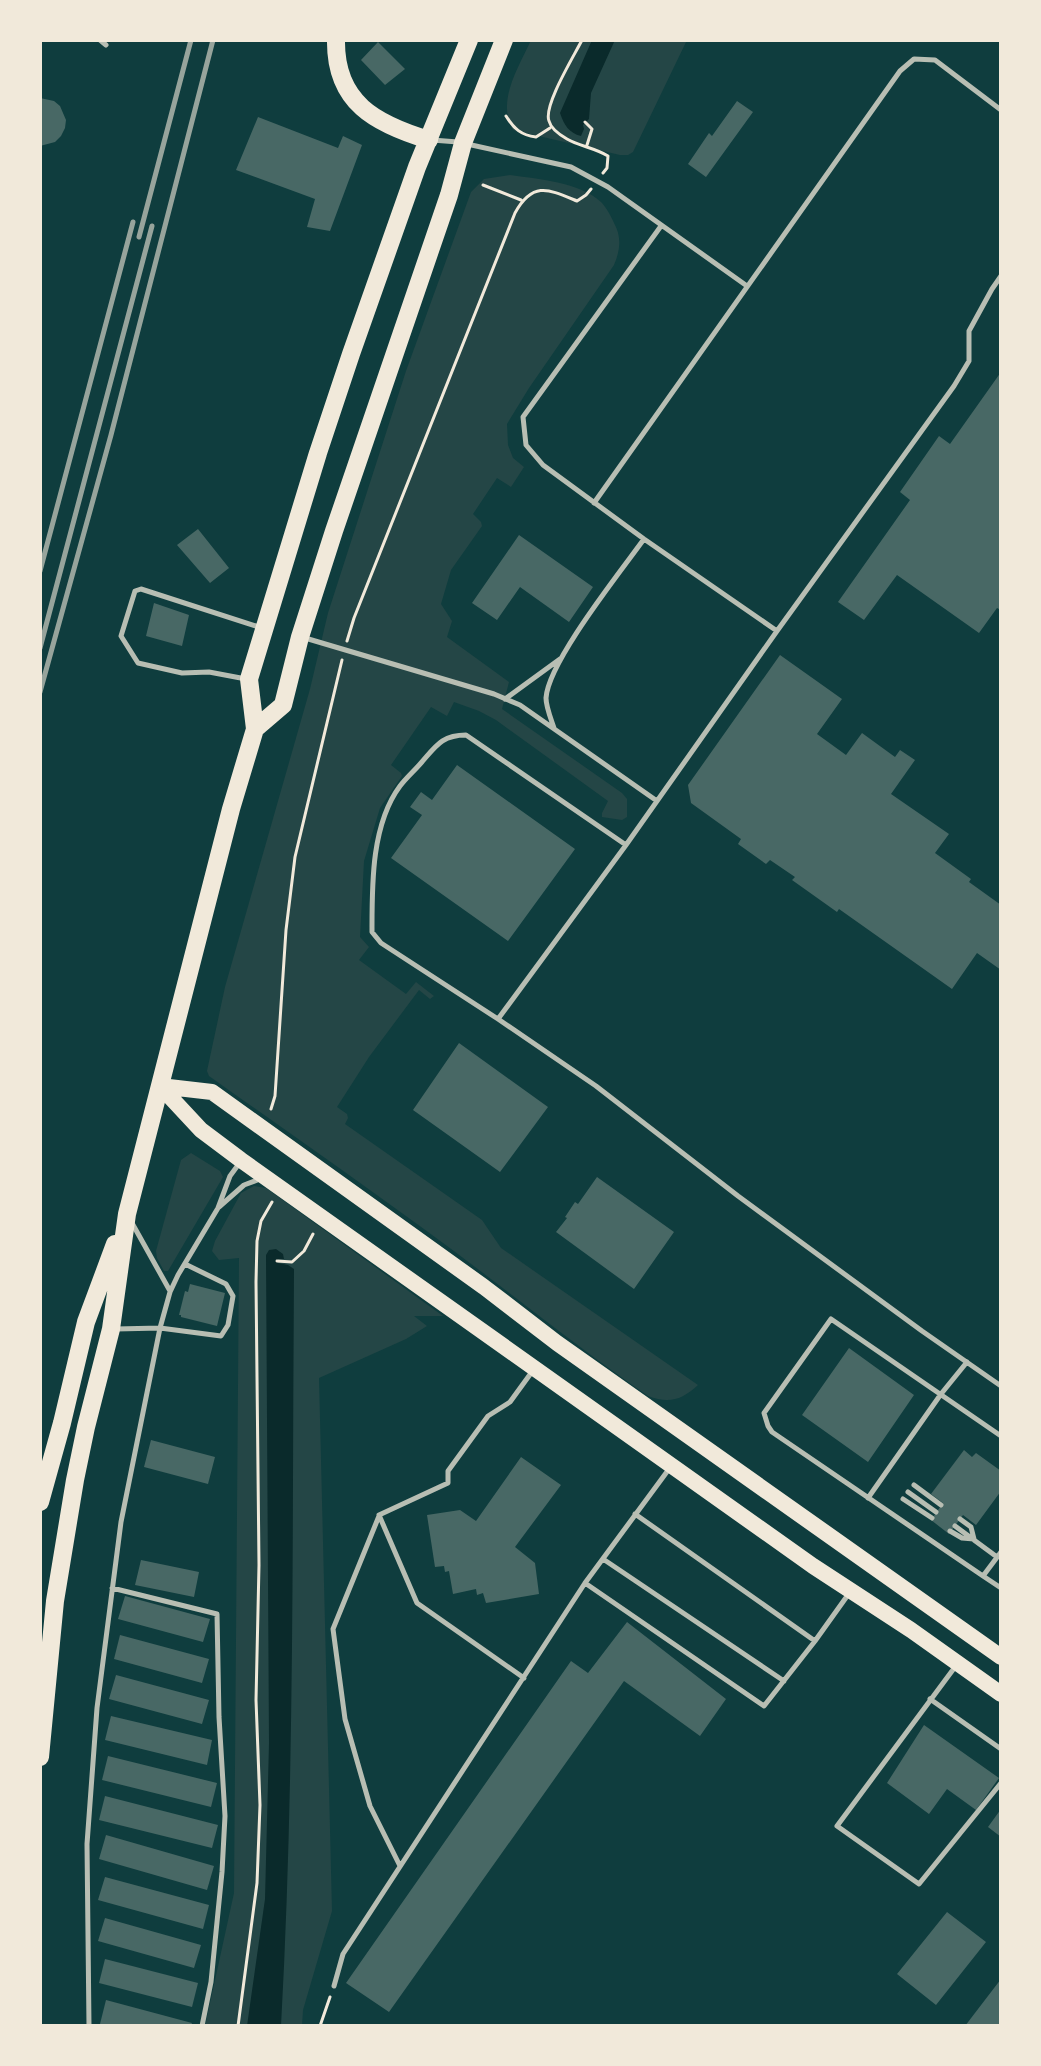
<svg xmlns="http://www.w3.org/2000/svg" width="1041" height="2066" viewBox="0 0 1041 2066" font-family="'Fira Sans Condensed',sans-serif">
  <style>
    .green { fill: #244646 }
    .water { fill: #0a2a2b }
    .building { fill: #486865 }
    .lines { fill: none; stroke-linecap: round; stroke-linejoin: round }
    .path { stroke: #f1e9da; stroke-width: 3 }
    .service { stroke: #b8beb3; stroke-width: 5 }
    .primary { stroke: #f1e9da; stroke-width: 16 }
    .trunk { stroke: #f1e9da; stroke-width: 18 }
    .rail { stroke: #97a49c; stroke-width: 5 }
  </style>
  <rect width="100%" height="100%" fill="#0f3d3e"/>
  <path class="green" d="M531,40H687L633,152L628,155H620L513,130C496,101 519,67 531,40Z
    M510,175C537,179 580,182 601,202C606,207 611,216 614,223C622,237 620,251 614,265L529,388L507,424L508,445L513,458L524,467L511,487L497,478L473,514L481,522L482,526L451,570L441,604L452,621L447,637L509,682L502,709L622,793L627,799V817L622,820L602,817V813L608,801L496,720L479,711L454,702L447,716L431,707L391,765L401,773L402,776L380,808L364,861L360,937L369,947L359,960L406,994L416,982L434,996L430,999L419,990L369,1057L337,1107L347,1114L348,1118L345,1124L482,1220L501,1248L698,1385C682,1400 669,1404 648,1396C593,1358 540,1316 487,1276C396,1207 302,1142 209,1076L207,1071L225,987L310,689L328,613L406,371L471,192L484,179Z
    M191,1153L220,1171L223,1177L168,1271H164L157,1258L156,1251L181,1160Z
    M254,1186L266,1188L443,1316H414L427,1326L406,1339L319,1378L332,1911L303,2010L302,2026H205L234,1893L239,1258L219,1260L212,1251L215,1241L241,1193Z"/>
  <path class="water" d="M592,40H615L591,93L589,119L583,125L584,129L581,136C569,133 564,125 560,113Z
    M276,1249L283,1254L284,1259H278V1263L288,1265L294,1269C292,1521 295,1774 281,2026H247L265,1899L269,1743L266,1255L269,1250Z"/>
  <path class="building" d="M378,42L405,69L385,85L361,60Z
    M40,98L54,101L60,106L66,120L65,128L61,136L55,142L40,146Z
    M737,101L753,112L706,177L688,164L709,133L712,136Z
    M258,117L338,148L343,136L362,145L330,231L307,227L315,199L236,170Z
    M1001,372V610L997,608L979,633L897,575L864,620L838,602L910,500L900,492L939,436L950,444Z
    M198,529L229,568L210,583L177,545Z
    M519,535L593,587L569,622L520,587L497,620L472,603Z
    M154,603L189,615L182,646L146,636Z
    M780,655L842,699L817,734L846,755L862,733L895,757L900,750L915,760L891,794L949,834L935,853L971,879L969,882L1001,905V970L977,953L952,989L839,909L837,912L792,880L795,877L770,860L766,864L738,844L741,839L691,803L688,785Z
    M457,765L575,849L508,941L391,858L422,815L410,807L421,792L432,800Z
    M459,1043L548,1107L500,1172L413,1110Z
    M597,1177L674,1232L634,1289L556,1232L567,1218L565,1217L575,1202L578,1204Z
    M190,1284L225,1293L217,1326L181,1317V1315H179L185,1291L188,1292Z
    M849,1348L914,1395L868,1462L802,1415Z
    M151,1440L215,1457L208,1484L144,1467Z
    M964,1450L972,1457L976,1453L1001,1471L999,1478L1001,1491L976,1525L963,1515L949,1534L931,1520L943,1503L931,1494Z
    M521,1457L561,1485L515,1547L535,1563L539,1594L486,1603L483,1593L477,1595L476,1589L453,1594L449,1571L445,1572L444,1566L435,1567L427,1515L460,1510L476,1521Z
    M141,1560L199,1572L194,1597L135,1585Z
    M125,1596L210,1619L203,1642L118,1619Z
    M627,1622L726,1699L700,1736L624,1681L389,2012L346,1983L571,1661L588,1673Z
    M120,1635L209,1659L202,1683L114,1659Z
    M116,1675L209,1700L202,1724L109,1699Z
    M111,1716L212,1740L207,1765L105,1740Z
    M924,1725L999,1778L976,1810L947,1789L929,1814L887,1783Z
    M108,1756L217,1783L211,1807L102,1780Z
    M105,1796L218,1825L212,1848L99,1820Z
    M1001,1809V1837L988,1827Z
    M106,1835L214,1866L207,1890L99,1859Z
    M105,1877L209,1905L203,1929L98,1900Z
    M947,1912L986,1942L936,2005L897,1974Z
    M105,1918L201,1945L194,1968L98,1941Z
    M105,1959L198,1983L192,2007L99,1983Z
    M1001,1979V2026H965Z
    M106,2000L192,2023L191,2026H107L100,2024Z"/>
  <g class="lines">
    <path class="path" d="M582,40C574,56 543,106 549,121C551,129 560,135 567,139C579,146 595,148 608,156L607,168L603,173
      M506,116C514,129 521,135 536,137L550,128
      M585,122L592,129L587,145
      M483,185L521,200
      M347,641L354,618L515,213C533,181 548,189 577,201L586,195L591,189
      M271,1109L275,1096L286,930L295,857L342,660
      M277,1261L292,1262L304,1251L313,1234
      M238,2026L257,1883L260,1805L256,1700L259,1565L256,1282L257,1241L261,1221L272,1202
      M320,2026L330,1997"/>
    <path class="service" d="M100,40L106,45
      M432,140L458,142
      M467,144L571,167L608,187L747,286
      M661,226L523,417L526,445L543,465L644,539L777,631L954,386L969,361V331L992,289L1001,276
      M594,503L900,71L914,59L935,60L1001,110
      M305,638L494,694L520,705L657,801
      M246,679L209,672L182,673L138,663L121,636L135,591L141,589L262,628
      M505,699L560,659
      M554,728C551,719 546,707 546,698C548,662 621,571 644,539
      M626,845L466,735C442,735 436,746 421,763C414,771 406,778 400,786C371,825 372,886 372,932L381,943L498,1019L596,1086L738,1196L922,1331L1001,1386
      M498,1019L626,845L777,631
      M219,1207L244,1185L260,1179
      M132,1223L170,1291
      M116,1329L160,1328L221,1336L228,1325L233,1296L226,1284L185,1264
      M1001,1436L831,1319L764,1413L768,1426L772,1432L983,1576L1001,1552
      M669,1469L585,1583L764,1706L815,1641L850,1592
      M914,1485L941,1505
      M908,1492L936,1512
      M868,1498L941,1394L967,1362
      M903,1499L932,1518
      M635,1514L815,1641
      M379,1516L333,1629L345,1719L370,1806L400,1866
      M955,1526L997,1557
      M950,1531L962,1538L974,1539L971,1527L960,1519
      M603,1559L784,1681
      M983,1576L1001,1588
      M112,1588L217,1614L219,1717L225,1816L222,1872L211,1982L202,2026
      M955,1667L837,1826L919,1884L1001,1783
      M524,1678L417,1603L379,1515L448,1483V1471L488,1416L510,1402L534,1369
      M930,1699L1001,1749
      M334,1986L343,1954L585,1583
      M89,2026L87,1844L97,1708L121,1522L160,1328L170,1292L178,1275L218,1208L230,1176L241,1161"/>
    <path class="primary" d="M160,1086L201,1130L241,1160L813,1566L911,1630L1001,1694
      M160,1086L212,1092L484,1287L557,1343L1001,1657"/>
    <path class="trunk" d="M336,40C335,103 376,124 429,140
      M255,729L283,705L300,637L334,531L449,195L463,143L504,40
      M40,1502L62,1423L86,1322L115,1244
      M40,1757L55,1601L75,1480L86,1427L111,1329L127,1214L231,809L255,729L249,679L318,453L351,354L417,167L469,40"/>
    <path class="rail" d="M139,237L191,40
      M40,571L133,222
      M40,648L152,226
      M40,692L111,435L213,40"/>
  </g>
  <rect width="1041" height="2066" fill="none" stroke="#f1e9da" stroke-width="84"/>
</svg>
